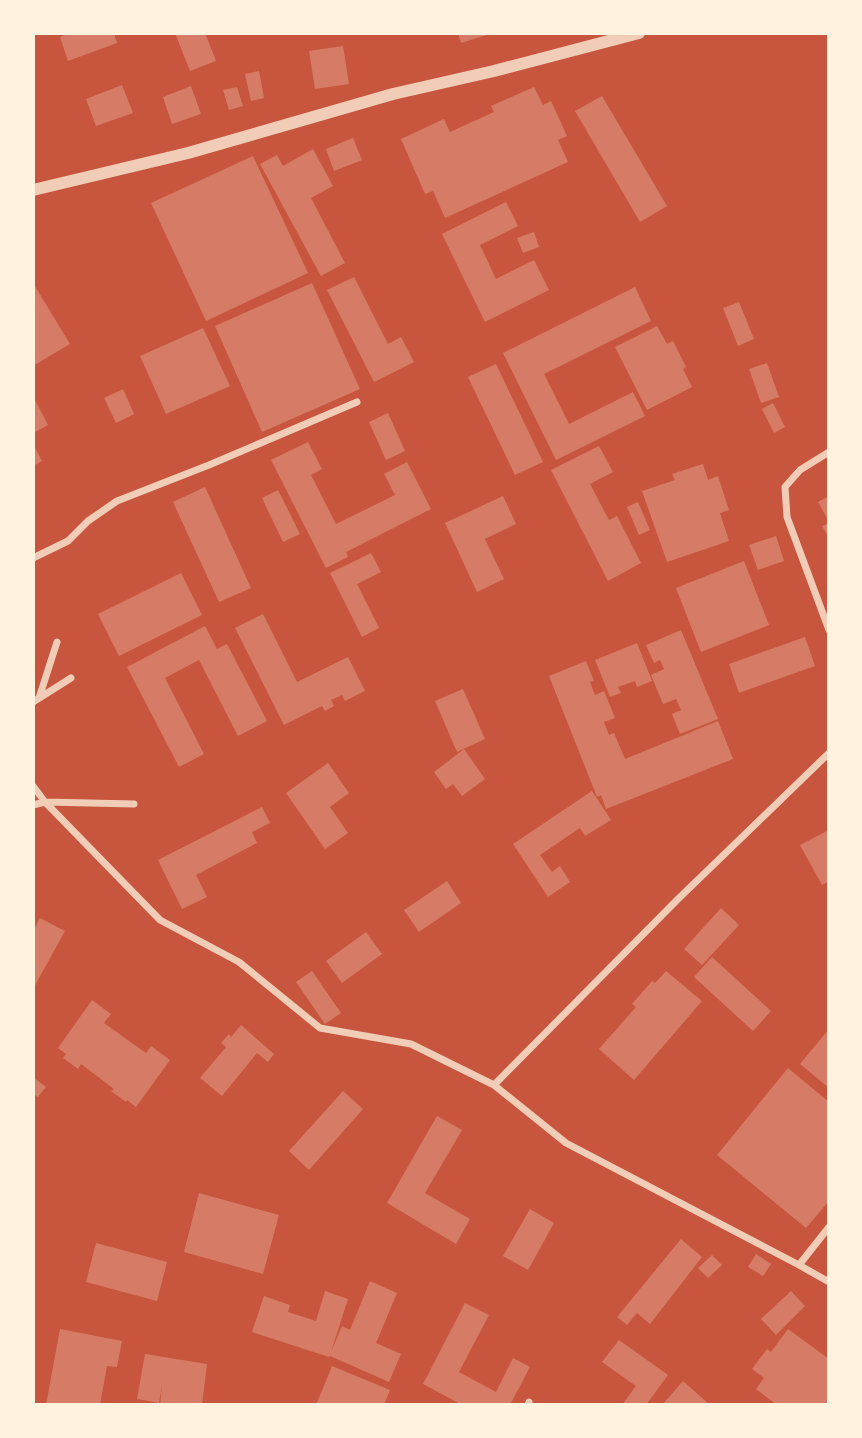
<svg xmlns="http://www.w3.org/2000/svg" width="862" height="1438" viewBox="0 0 862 1438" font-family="'Noto Sans',sans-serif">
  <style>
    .building { fill: #d67c66 }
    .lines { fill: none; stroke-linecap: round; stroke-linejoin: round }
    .minor { stroke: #f1ccb7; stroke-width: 7 }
    .tertiary { stroke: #f1ccb7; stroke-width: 12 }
  </style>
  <rect width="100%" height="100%" fill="#c8553d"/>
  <path class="building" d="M70,33H114L117,43L68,61L60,37Z
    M175,33H205L216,61L190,71Z
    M458,33H490V34L461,43Z
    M343,46L349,84L315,89L309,51Z
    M259,71L264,98L251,101L245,74Z
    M122,85L133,113L96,126L86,99Z
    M191,86L201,114L172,124L163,97Z
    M237,87L243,106L229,110L223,90Z
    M534,87L543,105L551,101L567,136L558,140L568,162L445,218L433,191L425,194L401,139L444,119L450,132L494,112L491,106Z
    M602,96L667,206L640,222L575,111Z
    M353,138L362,160L334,171L326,149Z
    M313,149L333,186L311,198L345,263L321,276L260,164L277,155L283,166Z
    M253,156L308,273L206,321L151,203Z
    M506,202L518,226L480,245L496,279L534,260L549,290L485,322L442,234Z
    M534,232L539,247L523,253L517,238Z
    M354,277L388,344L401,337L414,362L374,382L327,290Z
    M33,283L70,344L33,366Z
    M312,283L360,389L262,432L215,326Z
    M635,287L651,321L544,374L569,424L633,392L645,416L556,460L503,353Z
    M739,302L754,339L738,346L723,308Z
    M657,326L667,344L673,341L686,367L683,369L692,387L647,410L615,347Z
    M203,328L230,386L166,414L140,356Z
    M767,363L779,397L761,403L749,369Z
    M496,364L543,462L515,475L468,377Z
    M123,389L134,414L116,423L104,398Z
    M33,396L48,425L33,433Z
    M773,403L785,427L774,433L762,409Z
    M388,413L405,451L386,460L369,422Z
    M308,442L322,469L311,475L336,524L395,495L384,474L407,462L431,509L346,552L348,557L326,568L271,460Z
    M33,444L42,461L33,466Z
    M599,446L613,472L590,484L609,520L617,516L641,563L608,581L551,470Z
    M703,464L708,480L718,476L729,510L720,513L729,541L667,562L642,491L675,480L672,474Z
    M205,487L251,588L219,602L173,502Z
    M278,490L300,534L283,542L262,498Z
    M503,496L516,524L485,539L504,579L477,592L445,523Z
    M829,496V522L818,502Z
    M638,502L650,530L639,535L627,507Z
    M829,523V538L822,526Z
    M776,536L784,561L758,570L749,545Z
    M371,553L381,572L357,584L379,628L362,637L330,573Z
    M744,561L769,625L701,652L676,588Z
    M181,573L202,615L119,656L98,614Z
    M263,614L297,682L348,657L365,691L345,701L342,695L331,700L334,706L325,711L322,706L284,725L235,628Z
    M205,626L217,649L227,644L267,721L238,736L199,660L165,678L204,754L179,767L127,667Z
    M681,630L718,719L680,734L672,714L681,710L676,699L663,704L651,675L664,669L660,660L654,663L646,645Z
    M805,637L815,666L739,693L729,664Z
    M637,643L652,681L637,687L635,681L618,687L621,693L610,697L595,660Z
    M586,661L594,681L590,682L595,695L604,691L615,718L604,722L609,735L614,733L625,759L718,721L733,759L606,809L601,795L597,797L549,676Z
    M463,689L485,739L457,752L435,701Z
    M464,749L485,779L462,796L453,784L446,789L434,772Z
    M328,763L349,793L330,807L348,833L325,849L286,793Z
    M592,791L611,820L585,836L580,828L540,855L552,872L560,866L570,882L548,897L513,844Z
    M262,807L270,823L252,832L257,843L196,875L207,897L182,909L158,860Z
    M829,830V881L822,885L800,845Z
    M447,881L461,903L419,932L404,910Z
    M721,908L739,925L702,965L684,949Z
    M40,918L65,931L33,989V931Z
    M366,932L382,954L342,983L326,961Z
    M712,957L771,1011L753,1031L694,977Z
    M312,971L341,1013L325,1024L296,982Z
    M666,971L702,1001L634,1080L599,1049L636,1007L632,1004L652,981L655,983Z
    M92,1000L111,1014L104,1023L146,1053L151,1046L170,1060L136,1107L127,1100L126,1102L111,1091L114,1089L81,1064L78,1069L63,1058L66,1054L58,1048Z
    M241,1025L274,1054L268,1062L257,1053L222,1096L200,1078L226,1047L221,1043L229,1034L231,1037Z
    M829,1029V1088L800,1064Z
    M788,1068L829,1102V1201L806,1228L717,1155Z
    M33,1077L46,1087L38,1097L33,1094Z
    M343,1091L363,1109L309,1170L289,1151Z
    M437,1116L462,1130L425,1193L470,1219L456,1244L387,1203Z
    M199,1193L279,1215L263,1274L184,1252Z
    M530,1209L554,1223L528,1270L503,1256Z
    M681,1239L702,1257L650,1324L637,1313L627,1325L617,1317Z
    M96,1243L167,1262L157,1301L86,1282Z
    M756,1254L771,1264L763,1276L748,1267Z
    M712,1255L722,1265L708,1278L698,1268Z
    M370,1281L397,1293L376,1343L401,1354L389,1382L330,1356L329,1357L252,1332L264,1296L290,1305L288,1312L316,1321L325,1291L348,1299L331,1352L342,1326L350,1330Z
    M791,1291L805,1306L776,1335L761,1319Z
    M465,1303L489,1315L459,1372L496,1392L513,1358L530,1367L510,1405H462L423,1384Z
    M60,1329L122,1341L117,1367L107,1366L100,1405H46Z
    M788,1329L829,1359V1405H777L756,1389L764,1378L752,1369L767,1349L771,1352Z
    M619,1340L668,1375L646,1405H622L636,1386L602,1362Z
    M145,1354L207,1364L202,1405H160L162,1385L159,1403L137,1399Z
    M332,1366L390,1390L384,1405H316Z
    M683,1381L710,1405H662Z"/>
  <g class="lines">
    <path class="minor" d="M829,452L800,470L785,487L787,517L829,630
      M33,558L68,541L88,521L117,501L209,465L357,402
      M39,698L57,642
      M33,702L71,678
      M33,786L45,802L160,920L239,962L320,1028L411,1044L494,1085L566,1143L799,1265L829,1282
      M33,805L45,802L134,804
      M494,1085L678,899L829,753
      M799,1265L829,1227
      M528,1405L529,1402"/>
    <path class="tertiary" d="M33,190L188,153L393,94L494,71L639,33"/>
  </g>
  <rect width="862" height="1438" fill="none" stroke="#fff3e0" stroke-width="70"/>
</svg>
